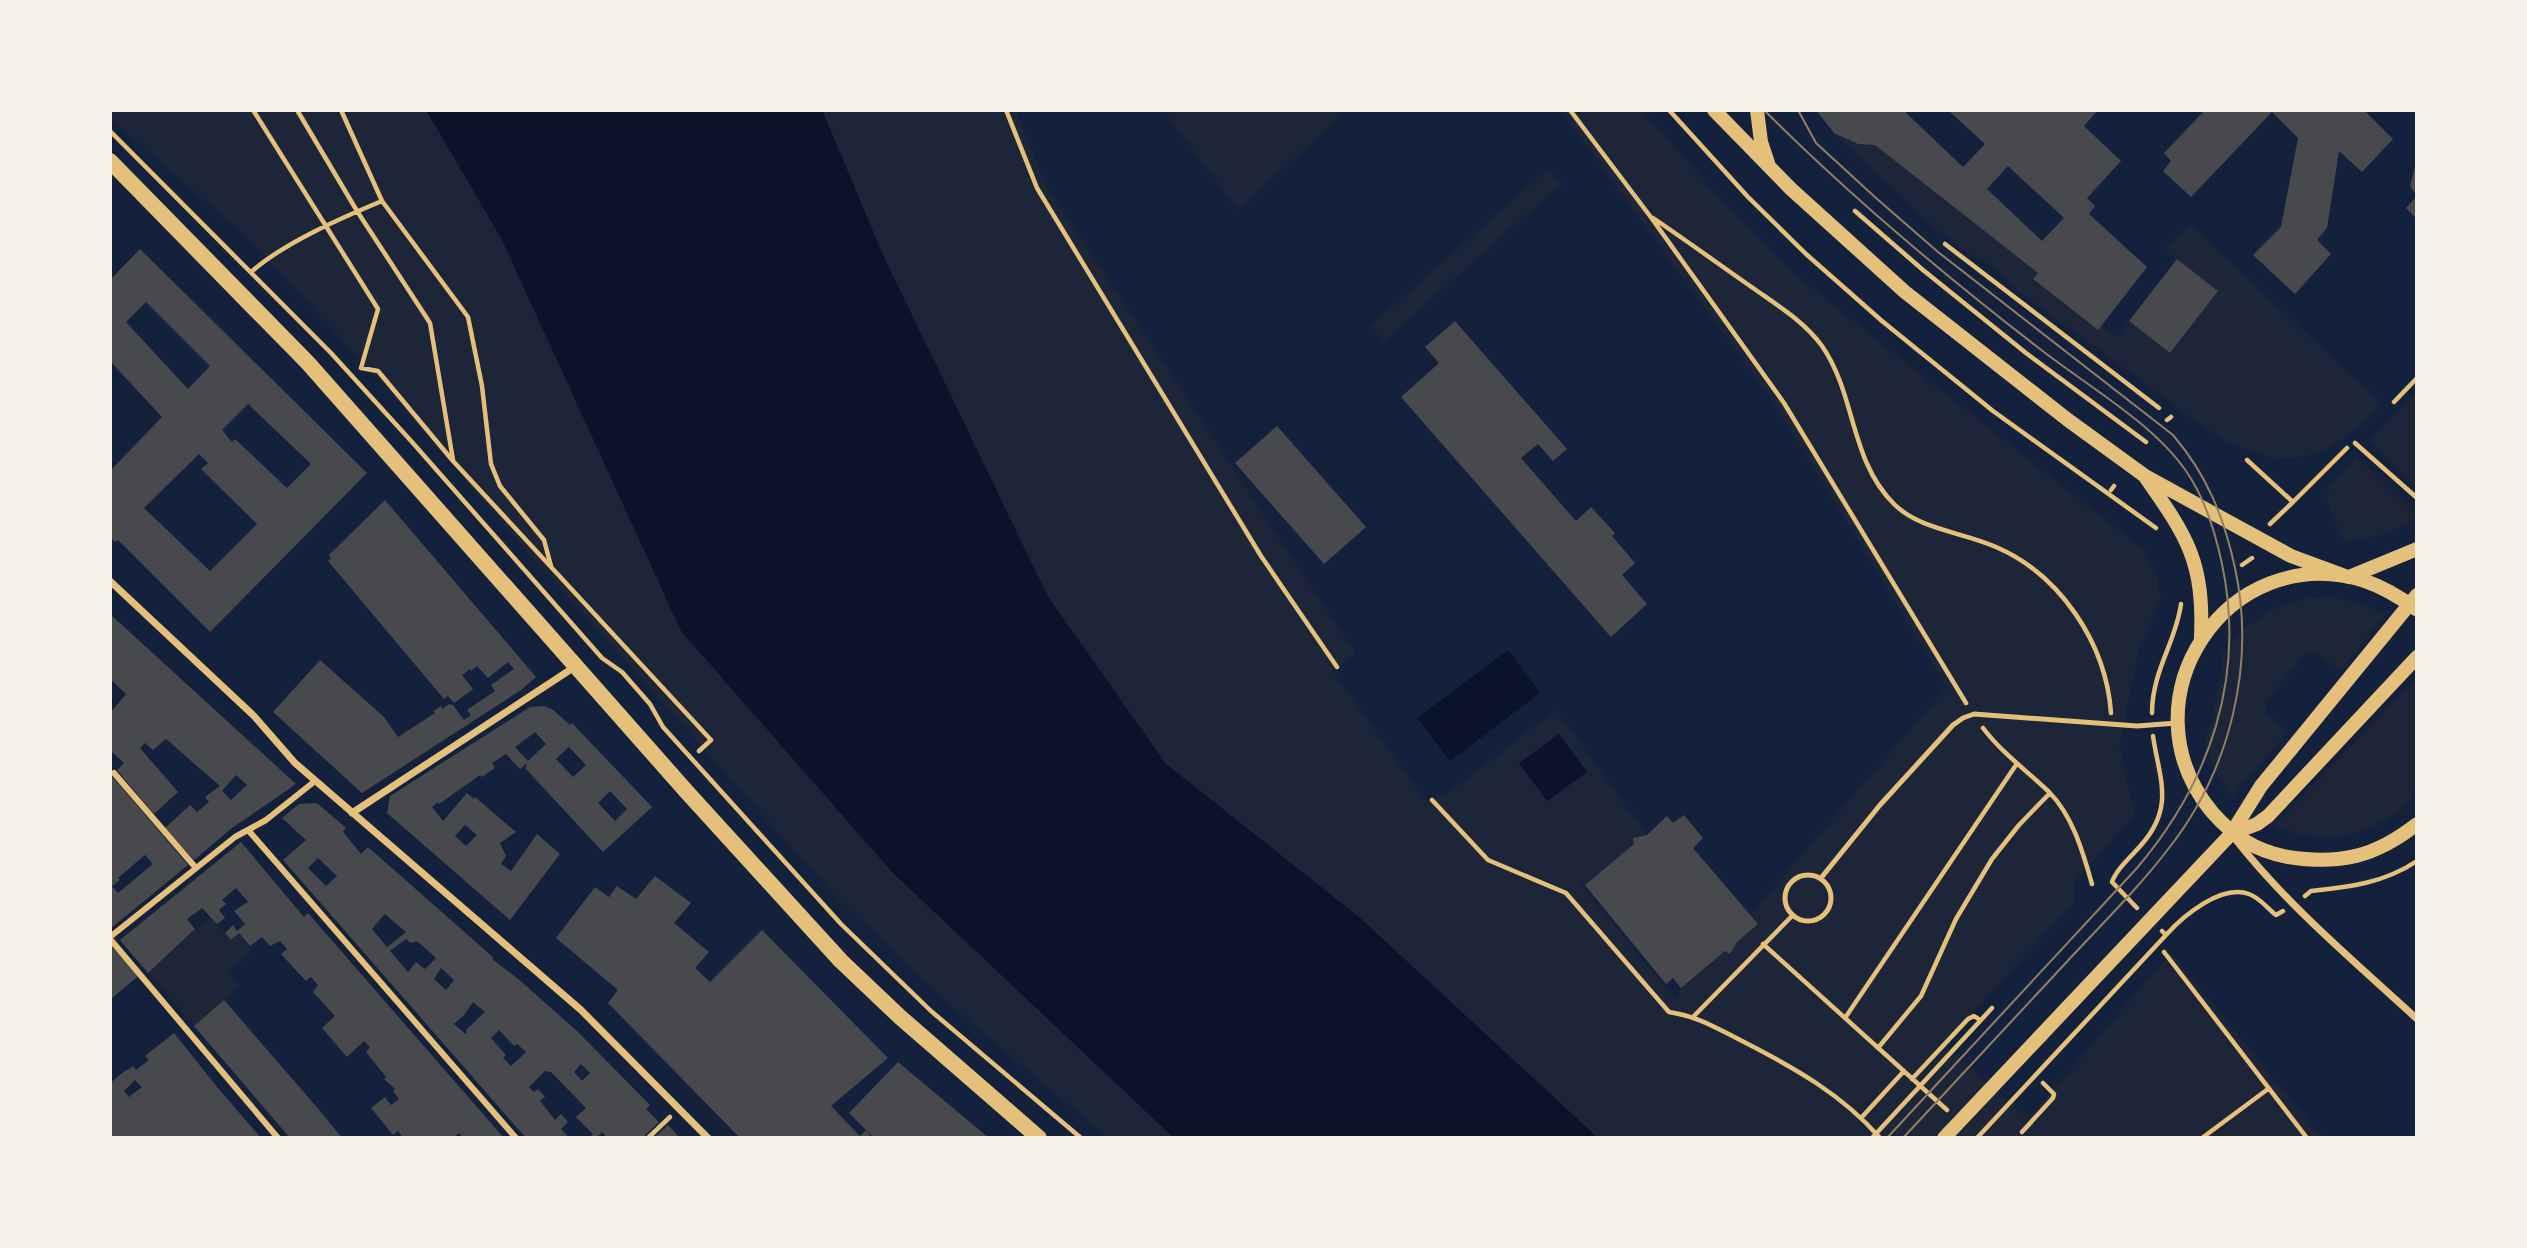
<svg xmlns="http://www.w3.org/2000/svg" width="2527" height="1248" viewBox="0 0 2527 1248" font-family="Mulish,sans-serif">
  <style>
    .green { fill: #1d2539 }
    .water { fill: #0b132b }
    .building { fill: #48494c; fill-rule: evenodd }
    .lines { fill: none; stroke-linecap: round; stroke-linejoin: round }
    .path { stroke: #e5c07b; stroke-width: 4.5 }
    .service { stroke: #e5c07b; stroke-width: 5 }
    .pedestrian { stroke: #e5c07b; stroke-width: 6 }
    .minor { stroke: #e5c07b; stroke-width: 7 }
    .secondary { stroke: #e5c07b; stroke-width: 14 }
    .primary { stroke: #e5c07b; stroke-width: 16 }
    .tram { stroke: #918062; stroke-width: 2 }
  </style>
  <rect width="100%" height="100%" fill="#14213d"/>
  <path class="green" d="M110,110H426L501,238L892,872L1174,1138H1108L949,1004L837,898L531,556L379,380L251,241L122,129L110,116Z
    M822,110H1016L1047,187L1356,654L1332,671L1426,801L1446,795L1556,710L1647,835L1633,838L1634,844L1585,885L1578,882L1676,1000L1681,988L1725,951L1731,954L1750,915L1947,687L1775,404L1561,110H1642L1710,187L1795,275L2145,551L2157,576L2161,599L2139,650L2119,746L2135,814L2075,881V901L1944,1044L2028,1119L2171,953L2323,1138H1598L1359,917L1166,764L1048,597L883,255Z
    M1163,110H1339L1336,120L1238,210Z
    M1834,133L1858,144L1876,145L2038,273L2033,280L2097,329L2102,324L2118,337L2129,321L2170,353L2218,291L2165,250L2190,224L2382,404C2356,431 2332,454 2293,458C2283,459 2271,458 2262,455C2223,445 2188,415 2157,392C2112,360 2067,327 2023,295C2008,283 1986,256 1968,255L1927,221Z
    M1548,169L1561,184L1384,341L1370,326Z
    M2417,393V488L2369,441Z
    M2356,456L2417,516V518L2384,535L2344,542C2322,492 2318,497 2356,456Z
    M2309,598C2340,598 2357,600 2385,615L2340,671L2316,652L2304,655L2266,702L2268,715L2287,733L2232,797L2214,770L2205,743L2219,690L2223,650L2243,629L2269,611Z
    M2417,678V794C2374,838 2331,847 2274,826Z
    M211,916L231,940L239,933L252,951L228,972L240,986L194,1026L148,973Z"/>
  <path class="water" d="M426,110H822L883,255L1048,597L1166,764L1359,917L1598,1138H1174L892,872L681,631L501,238Z
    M1508,650L1540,693L1450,761L1417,718Z
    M1559,734L1587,772L1547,801L1519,763Z"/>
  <path class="building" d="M1816,110H1903L1963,167L1985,144L1948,110H2098L2084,126L2121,161L2087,198L2095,206L2089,214L2147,267L2098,330L2033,279L2038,273L1875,145L1858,144L1834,133ZM2008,166L2064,218L2042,241L1987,189Z
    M2205,110H2364L2393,139L2362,172L2339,151L2327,228L2317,240L2331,254L2295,294L2253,255L2281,227L2298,138L2272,112L2191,197L2163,171L2171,161L2164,153Z
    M2416,163L2417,164V219L2406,208L2417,196L2410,186Z
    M140,249L367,473L210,632L118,540L115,542L110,537V471L162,417L110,361V280ZM146,302L210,366L188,389L126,322ZM248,404L311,464L287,488L235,439L232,442L222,430ZM199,454L208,463L201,469L257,524L210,571L144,508Z
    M2177,259L2218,291L2170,353L2129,321Z
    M1455,321L1567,449L1553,461L1538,444L1521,458L1576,521L1591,507L1615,533L1612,536L1635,563L1622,575L1647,604L1611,637L1401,397L1439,363L1425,347Z
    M1277,426L1366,527L1324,564L1235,463Z
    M385,500L536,677L521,690L362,793L273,712L320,660L384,717L398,737L435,713L433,711L441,706L442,709L449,704L453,705L464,720L471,715L467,710L495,691L491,685L514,669L508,662L488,678L477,666L471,671L470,669L462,675L473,689L454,703L448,696L444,699L328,561L331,559L329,555Z
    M110,614L296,784L232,828L194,860L165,828L190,805L197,812L209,802L205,797L220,786L166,739L153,750L145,743L140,748L178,792L154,814L117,770L124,763L110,750V713L126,694L110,679ZM236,775L247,785L231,800L222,791Z
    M544,706L552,709L570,725L572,723L652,807L603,852L525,768L527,766L526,764L520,769L506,754L492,763L495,768L482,777L480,775L439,804L438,802L432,807L443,821L467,793L474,799L475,797L516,832L500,843L506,856L501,864L511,871L537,834L560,854L510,920L387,813L390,796L530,707ZM535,732L546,744L528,761L515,747ZM569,747L586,765L573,777L556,759ZM610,791L627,809L615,821L598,803ZM465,825L477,835L466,846L455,836Z
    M110,774L188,865L110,929ZM145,855L153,864L118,893L112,886L120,880L118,878Z
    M317,803L346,828L343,832L361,854L368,847L494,958L492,959L517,978L577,1031L650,1105L646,1109L659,1122L642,1138H608L602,1132L596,1138H589L593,1134L576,1117L586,1108L551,1072L545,1071L529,1087L534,1092L538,1089L545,1097L540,1101L555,1120L561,1114L568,1122L561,1129L569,1138H526L283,860L306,840L282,818L299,804ZM318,858L337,876L326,886L308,868ZM385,914L406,932L387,947L372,929ZM406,939L411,943L417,941L436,958L425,969L416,962L408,972L390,951ZM441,968L454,980L446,990L434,979ZM473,1002L485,1012L466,1030L467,1035L454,1024L465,1014ZM499,1030L514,1046L517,1044L526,1052L511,1066L503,1058L506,1055L491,1038ZM581,1064L590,1073L582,1081L574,1072Z
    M1684,815L1703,838L1693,848L1758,924L1737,942L1730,954L1725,951L1681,988L1673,978L1666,984L1585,885L1634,844L1633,838L1647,835L1667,816L1673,823Z
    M241,842L304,917L308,913L504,1138H463L459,1133L453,1138H403L398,1131L393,1135L371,1108L385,1097L391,1105L399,1099L393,1091L395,1089L384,1079L386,1077L366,1052L370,1047L364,1041L347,1057L322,1028L335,1016L313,992L318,985L311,977L306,981L281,954L287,949L280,941L270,946L262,937L250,946L239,933L231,940L225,933L233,925L237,931L245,924L234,911L248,902L236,888L222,900L226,904L219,910L225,918L217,924L202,908L187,919L195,929L148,973L120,940Z
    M655,876L691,903L674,923L709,952L695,968L710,982L762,930L888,1058L831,1106L860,1136L866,1130L849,1113L898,1062L989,1138H874L866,1130L872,1138H740L608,1003L618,990L556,938L595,887L609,897L617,886L636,899Z
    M110,945L138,976L110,1000Z
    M224,1000L321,1112L342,1138H290L194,1026Z
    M174,1033L218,1088L261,1138H110V1083L126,1070V1071L133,1066L136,1070L149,1060L145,1056ZM135,1080L142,1087L129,1097L124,1091Z
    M668,1125L678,1136L654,1138Z"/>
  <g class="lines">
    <path class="path" d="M253,110L378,309L361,368L378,371L453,461L711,740L699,751
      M297,110L357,211L430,323L453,460
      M341,110L382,201L468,317L482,386L491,464L500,486L544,540L551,566
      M1006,110L1037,188L1261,556L1337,667
      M1570,110L1650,216L1784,403L1966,703
      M1669,110L1748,197L1806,254L1882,321L1993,411L2156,528
      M110,131L331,353L412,442L602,658L622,672L650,704L663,727L841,924L931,1011L1081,1138
      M1855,211L1923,270L2026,353L2146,442
      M1653,218C1687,241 1720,265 1753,288C1777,305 1805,322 1822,346C1856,395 1850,461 1894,504C1920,530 1963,532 1996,547C2061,575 2106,644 2111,713
      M1945,244L2159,408
      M251,272C284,243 341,218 382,201
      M2394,402L2417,378
      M2167,420L2171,417
      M2355,443L2417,498
      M2247,460L2293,502L2270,524
      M2111,490L2114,486
      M2293,502L2347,448
      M2242,565L2252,558
      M2152,713C2152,671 2176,642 2181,604
      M1983,728C2002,753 2026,770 2049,792C2073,816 2083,853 2092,884
      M1432,800L1488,860L1566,893L1669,1012C1700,1017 1716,1028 1744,1042C1793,1067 1843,1095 1880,1138
      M2305,896L2311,891C2350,887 2384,883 2417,861
      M2137,908L2112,882C2117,868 2132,856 2142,844C2175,806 2159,778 2153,736
      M2162,931L2166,935C2183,916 2221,884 2249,894C2260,898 2267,908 2276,915L2283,911
      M1763,944L1947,1110
      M2164,952L2307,1138
      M1694,1016L1793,915
      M1845,1018L2016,765
      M1878,1048L1921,996L1956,919L1992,859L2019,825L2050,793
      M1912,1079L1968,1019L1974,1016L1980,1020
      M1862,1117L1904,1071
      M2022,1132L2053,1098L2054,1094L2043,1083
      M648,1138L670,1117
      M1872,1138L1992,1008
      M1977,1138L2166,935
      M2202,1138L2268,1089"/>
    <path class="service" d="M1785 898a23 23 0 1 1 46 0a23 23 0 1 1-46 0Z
      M1821,878L1880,805L1953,725L1963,718L1974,714L2137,726L2177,723"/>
    <path class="pedestrian" d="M114,773L196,868
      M248,830L516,1138
      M110,937L235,837L266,820L315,781
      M110,939L278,1138"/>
    <path class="minor" d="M110,581L254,716L295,763L581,1010L708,1138
      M352,813L576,666
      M2236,840C2289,907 2355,962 2417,1019"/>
    <path class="secondary" d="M1714,110L1791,189L1905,292L2068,420L2145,476L2291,556L2348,577
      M1757,110L1761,142L1768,163
      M2146,478C2188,538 2204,562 2201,638
      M2349,577L2417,549
      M2416,609C2401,598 2383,587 2365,581C2227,538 2120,701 2212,812C2233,836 2255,851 2288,857C2340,865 2375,857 2417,824
      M2231,834L2257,824L2268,816L2417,657
      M1944,1138L2231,834L2261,786L2417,595"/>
    <path class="primary" d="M110,161L308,363L686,791L841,961L900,1017L1039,1138"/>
    <path class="tram" d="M1764,110C1850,196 1944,275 2040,349C2086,385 2153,423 2186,471C2205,498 2215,531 2222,564C2246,677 2210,782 2137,868L1887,1138
      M1798,110L1816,143L1876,198L1938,252L2173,435C2207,475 2224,517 2235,568C2256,665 2230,770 2169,848C2137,890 2098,928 2062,967C2009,1024 1956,1081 1903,1138"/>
  </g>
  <rect width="2527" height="1248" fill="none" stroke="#f6f1e7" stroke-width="224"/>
</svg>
